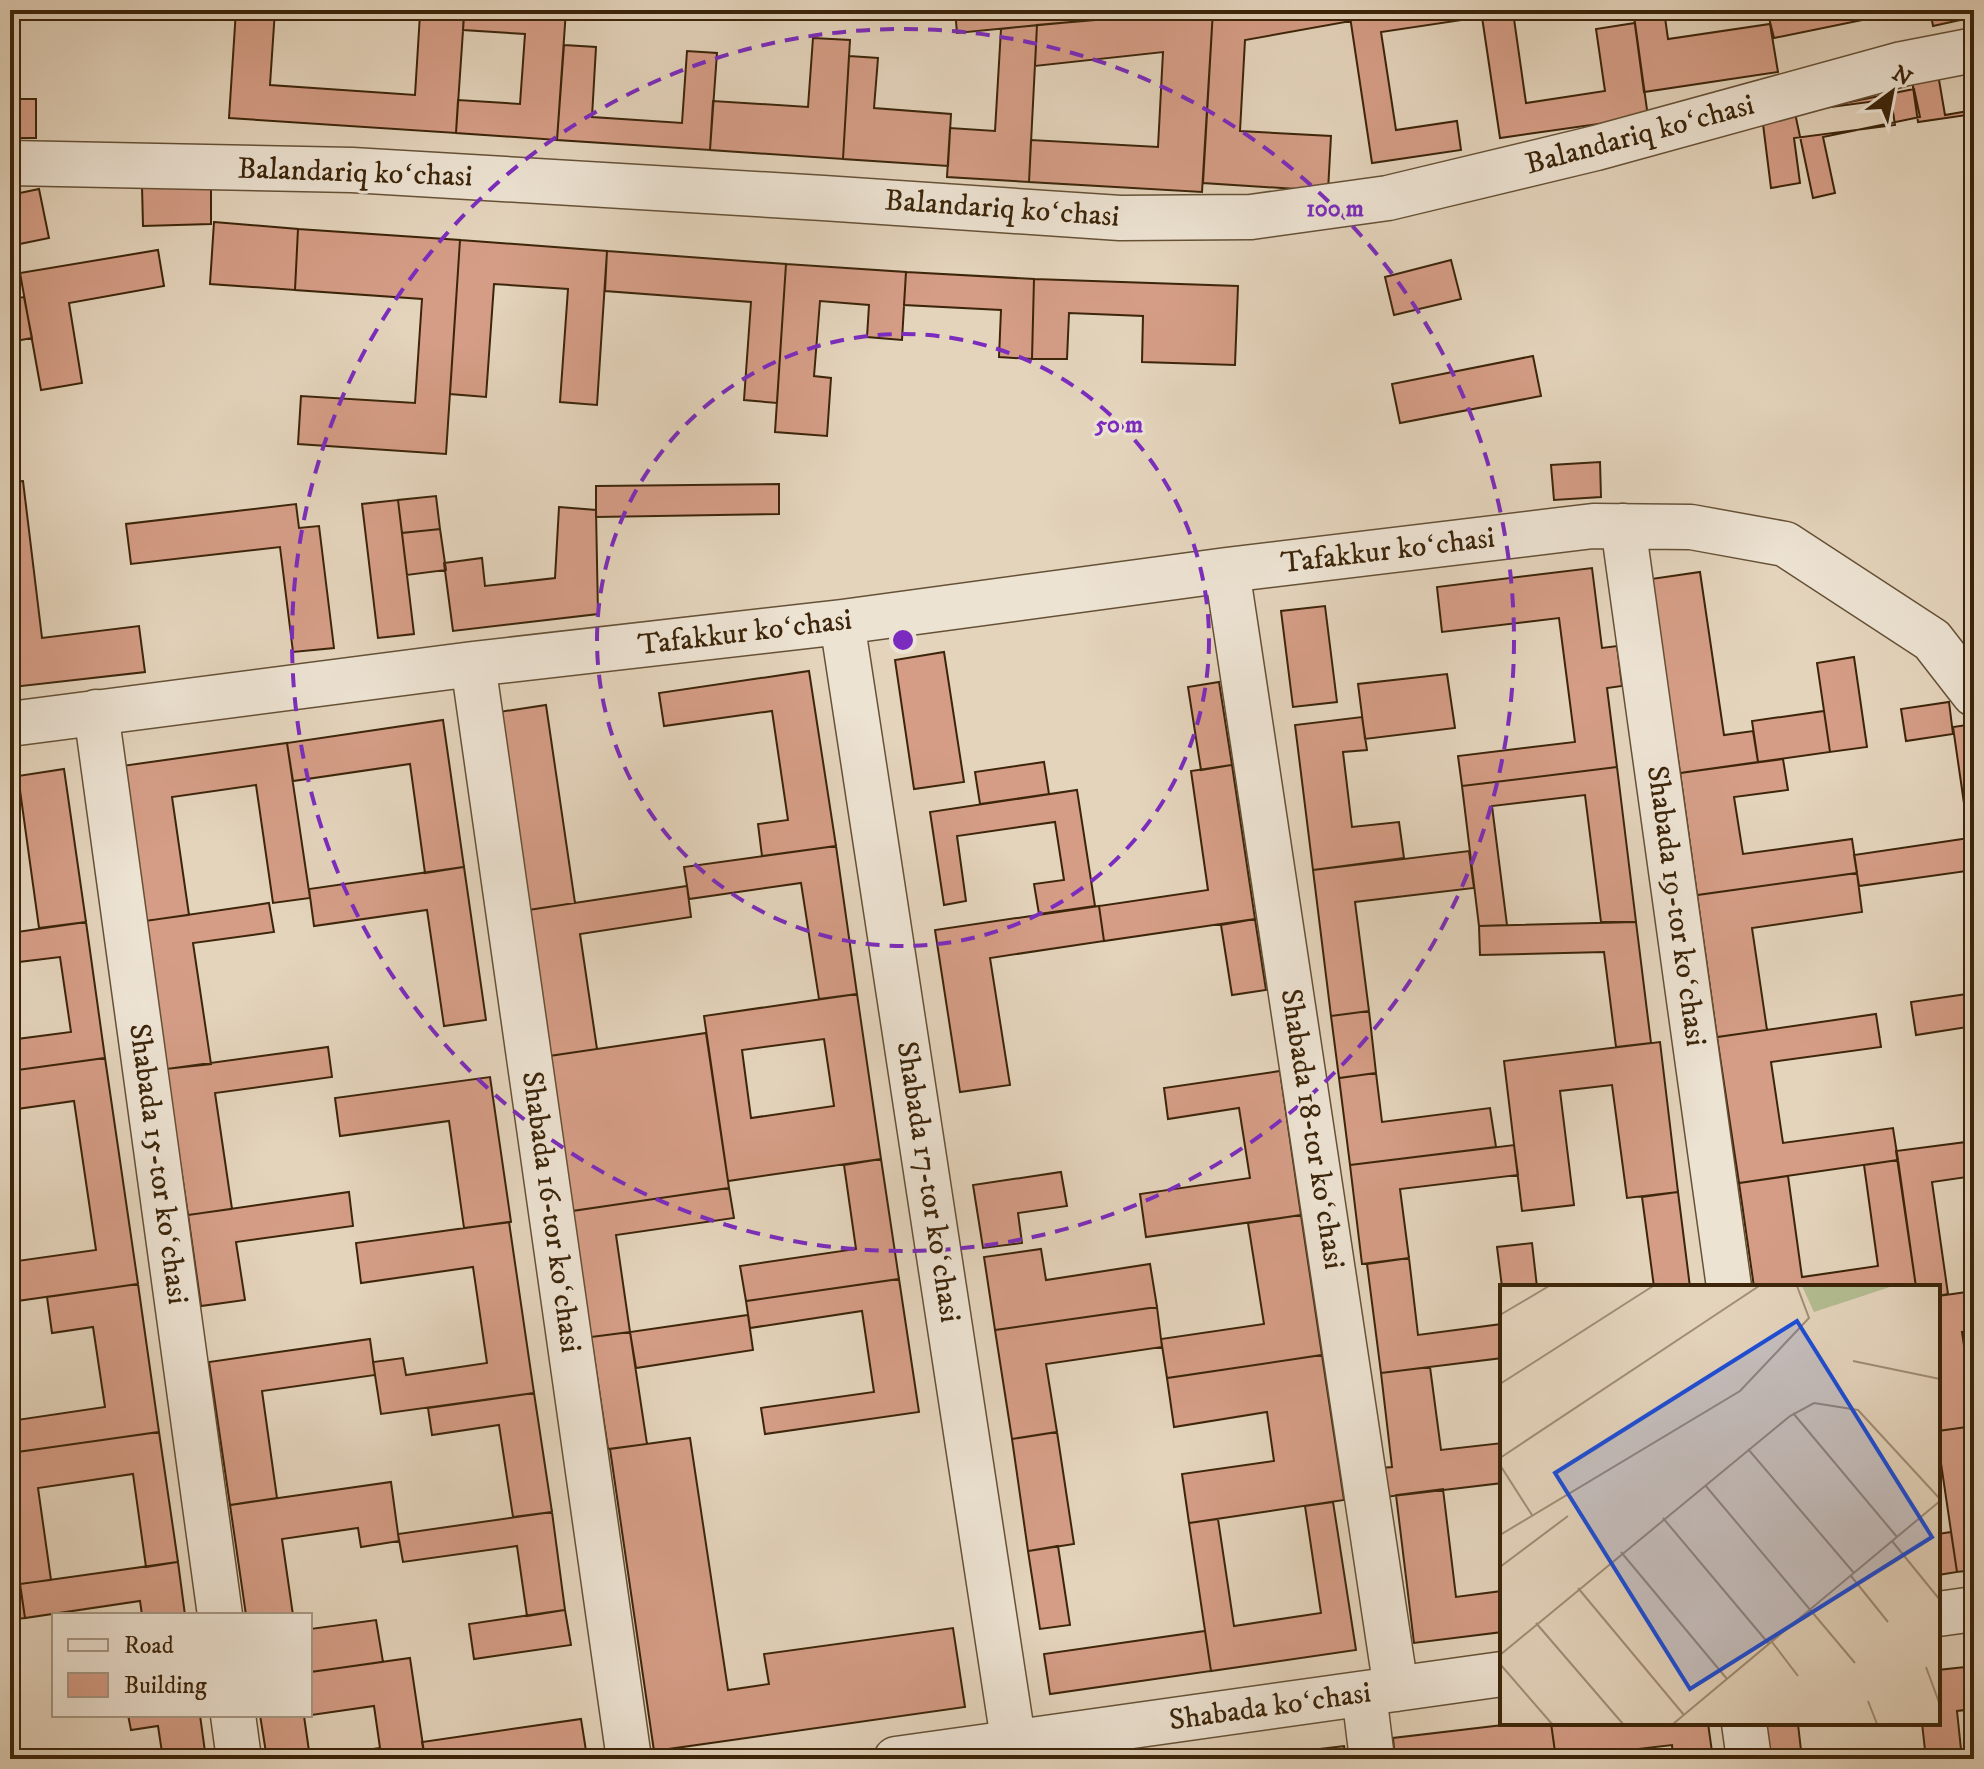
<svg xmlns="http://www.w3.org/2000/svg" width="1984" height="1769" viewBox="0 0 1984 1769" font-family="'IM FELL DW Pica',serif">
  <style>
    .building { fill: #d59d86; stroke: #3c250a; stroke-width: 2; fill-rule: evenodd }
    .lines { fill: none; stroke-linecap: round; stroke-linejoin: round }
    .minor-casing { stroke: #665136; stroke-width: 47 }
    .minor { stroke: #ede3d3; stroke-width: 44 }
    .ring { fill: none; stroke: #7b2cbf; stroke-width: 4; stroke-dasharray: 14 10 }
    .labels { text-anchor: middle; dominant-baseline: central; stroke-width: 6; stroke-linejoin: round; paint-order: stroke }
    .street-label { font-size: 30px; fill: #3c250a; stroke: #ede3d3 }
    .inset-road { fill: none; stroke: #a18e75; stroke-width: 2 }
    .view { fill: #1d4ed8; fill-opacity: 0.15; stroke: #1d4ed8; stroke-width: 4 }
    .inset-edge { fill: none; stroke: #3c250a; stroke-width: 4 }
    .centre { fill: #7b2cbf; stroke: #ede3d3; stroke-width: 4 }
    .ring-label { font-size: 24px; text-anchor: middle; font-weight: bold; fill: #7b2cbf; stroke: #ede3d3; stroke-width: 6; stroke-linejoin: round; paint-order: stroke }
  </style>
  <rect width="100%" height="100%" fill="#e4d4bc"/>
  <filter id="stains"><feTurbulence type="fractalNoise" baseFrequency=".0025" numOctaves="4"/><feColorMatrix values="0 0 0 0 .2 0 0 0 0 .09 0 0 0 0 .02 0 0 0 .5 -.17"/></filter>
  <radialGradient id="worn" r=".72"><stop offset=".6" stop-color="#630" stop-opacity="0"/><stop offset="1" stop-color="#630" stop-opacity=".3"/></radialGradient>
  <path class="building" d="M236,10H275L270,85L415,95L420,14L464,16L456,133L229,118Z
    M464,10H566L557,140L456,133L458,100L520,104L525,34L463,30Z
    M955,10H1080L1081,21L957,33Z
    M1080,10H1179V12L1081,21Z
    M1213,10H1349L1351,21L1245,40L1240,131L1331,136L1328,191L1203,183Z
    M1213,10L1202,192L1029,182L1031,140L1158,147L1163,52L1035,66L1037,25Z
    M1349,10H1481L1482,17L1381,32L1396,130L1457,121L1461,150L1372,163Z
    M1633,10H1664L1668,39L1770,24L1778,72L1644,92Z
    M1767,10H1911L1774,38Z
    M1930,10H1974V17L1933,26Z
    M1513,12L1526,103L1605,91L1596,29L1635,23L1648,117L1500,138L1482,17Z
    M1037,25L1029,182L947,177L950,128L995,131L1001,29Z
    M813,38L850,40L843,159L710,150L713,101L808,107Z
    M564,45L596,47L592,117L682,123L687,51L717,53L710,150L557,140Z
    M849,56L878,58L874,108L951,114L948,166L843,159Z
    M1974,68V110L1945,115L1938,74Z
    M1974,71V114L1918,122L1912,80Z
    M1914,89L1920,117L1823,137L1835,193L1813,198L1795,113Z
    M10,99H36V138H10Z
    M1891,99L1895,125L1794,138L1800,183L1771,188L1762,116Z
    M211,185V224L143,226L142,186Z
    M39,189L49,238L10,246V195Z
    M214,222L298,229L295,290L210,284Z
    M298,229L460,240L446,454L298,444L301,396L415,403L422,299L295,290Z
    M460,240L607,251L597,405L560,402L568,289L494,284L486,397L450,394Z
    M158,250L164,286L69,303L82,383L41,390L20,273Z
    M607,251L786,264L777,403L744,400L751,302L605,291Z
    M1451,260L1461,299L1394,315L1385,277Z
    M786,264L906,272L902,340L867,337L869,305L820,301L814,376L831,378L827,436L775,432Z
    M906,272L1034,279L1032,359L999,357L1001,310L904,305Z
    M1034,279L1238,286L1235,365L1142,362L1143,316L1069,313L1067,359H1032Z
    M24,297L32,338L10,342V299Z
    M1533,356L1541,396L1400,423L1392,384Z
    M1600,462L1601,497L1554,500L1551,465Z
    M23,481L42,638L139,626L145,672L13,687L10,663V482Z
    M779,484V514L596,517V486Z
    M436,496L440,529L402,533L398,500Z
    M398,500L414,634L378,638L362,504Z
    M296,504L299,528L319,526L334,648L293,652L280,547L131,564L126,524Z
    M559,507L596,510L598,614L453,631L444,563L482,558L485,586L555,578Z
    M440,529L446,570L407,575L402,533Z
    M1592,568L1602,648L1617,646L1622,686L1607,688L1617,767L1462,786L1458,756L1575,742L1559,618L1442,632L1437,587Z
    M1700,572L1724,735L1753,731L1758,762L1680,773L1651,579Z
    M1325,606L1337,702L1293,707L1281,611Z
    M944,652L964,782L914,789L895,660Z
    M1854,657L1867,747L1830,752L1817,663Z
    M809,671L836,846L762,856L758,824L788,820L772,711L664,726L659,693Z
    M1447,674L1455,728L1365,739L1358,684Z
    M1219,682L1232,765L1201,770L1188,687Z
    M1949,702L1953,734L1906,741L1901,709Z
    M546,705L575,903L528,910L499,712Z
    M1824,711L1830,752L1758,762L1752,721Z
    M1362,717L1367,750L1343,752L1352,827L1399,822L1404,858L1313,870L1295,725Z
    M443,720L464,867L425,873L410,764L293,781L287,743Z
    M1974,724V838H1969L1953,727Z
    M287,743L310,898L273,903L256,785L172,797L189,915L145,921L122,766Z
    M1783,759L1788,790L1734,797L1743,854L1852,839L1857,873L1697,895L1680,773Z
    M1044,762L1049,794L980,804L975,772Z
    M1232,765L1255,919L1104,941L1099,906L1208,890L1191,771Z
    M1617,767L1636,922H1601L1585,795L1492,806L1507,925L1479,926L1462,786Z
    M64,769L86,922L39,928L18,776Z
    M1077,790L1095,906L1039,914L1034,884L1064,880L1055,822L957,836L966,901L944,905L930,812Z
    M1969,838H1974V870L1859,886L1854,855Z
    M836,846L857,994L819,999L801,883L689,899L684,867Z
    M1469,851L1474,888L1355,902L1369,1011L1331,1016L1313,870Z
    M464,867L486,1020L444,1026L427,910L314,926L309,889Z
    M1857,873L1862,912L1752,928L1767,1030L1717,1037L1697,895Z
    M687,886L691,917L580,934L597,1049L549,1056L528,910Z
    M269,903L274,932L193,943L211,1064L166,1069L145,921Z
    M1099,906L1104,941L990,958L1010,1085L960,1092L935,930Z
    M1255,919L1266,990L1232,995L1221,925Z
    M86,922L105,1058L10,1071V1040L71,1032L60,957L10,963V933Z
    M1636,922L1651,1043L1616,1047L1604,952L1480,955L1479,926Z
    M1974,993V1026L1916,1035L1911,1002Z
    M857,994L881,1159L728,1181L704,1016ZM824,1039L834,1106L751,1118L742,1050Z
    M1369,1011L1376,1073L1339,1078L1331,1016Z
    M1876,1014L1881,1047L1771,1062L1783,1143L1893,1128L1898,1160L1739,1183L1717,1037Z
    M706,1033L729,1188L572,1211L549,1056Z
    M1660,1042L1678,1192L1627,1198L1612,1085L1560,1091L1574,1205L1522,1211L1504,1061Z
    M328,1047L332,1077L215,1093L232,1209L188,1215L166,1069Z
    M105,1058L138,1284L10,1302V1262L96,1250L74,1101L10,1110V1071Z
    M1280,1071L1301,1215L1146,1237L1140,1194L1250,1178L1239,1108L1168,1119L1164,1088Z
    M1376,1073L1382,1122L1490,1108L1496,1147L1350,1165L1339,1078Z
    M490,1077L511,1222L464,1228L449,1121L340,1136L335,1098Z
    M1974,1141V1176L1932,1182L1948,1294L1938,1296V1287H1916L1896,1151Z
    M1514,1145L1518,1175L1400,1189L1409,1258L1362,1264L1350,1165Z
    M881,1159L899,1279L746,1301L740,1266L856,1249L844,1165Z
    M1898,1160L1916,1287H1754L1739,1183L1788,1176L1802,1277L1878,1266L1864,1165Z
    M1061,1172L1067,1206L1018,1213L1022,1243L983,1248L973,1185Z
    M729,1188L734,1218L616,1235L630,1332L591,1337L572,1211Z
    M349,1192L353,1226L236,1242L245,1300L201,1306L188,1215Z
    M1678,1192L1690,1287H1654L1642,1197Z
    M1301,1215L1322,1355L1167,1378L1161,1339L1264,1324L1248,1223Z
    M509,1222L534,1393L381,1414L373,1362L403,1358L406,1375L487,1363L473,1267L361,1283L356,1243Z
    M1532,1243L1537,1287H1502L1497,1247Z
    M1041,1249L1046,1280L1150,1264L1157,1307L995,1330L984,1257Z
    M1409,1258L1418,1335L1502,1324V1358L1381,1373L1367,1264Z
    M899,1279L919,1412L765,1434L761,1408L874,1392L862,1311L750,1328L746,1301Z
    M138,1284L159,1432L10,1453V1421L105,1407L93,1327L52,1333L47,1297Z
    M1974,1291V1331L1962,1332L1970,1386L1974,1385V1426L1938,1431V1296Z
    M1157,1307L1162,1347L1046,1364L1057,1432L1012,1439L995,1330Z
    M748,1315L753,1350L636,1368L630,1332Z
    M630,1332L647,1444L608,1449L591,1337Z
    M370,1339L375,1375L262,1391L277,1498L230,1505L209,1362Z
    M1322,1355L1344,1500L1189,1523L1182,1474L1274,1461L1267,1412L1174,1427L1167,1378Z
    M1430,1367L1441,1450L1502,1443V1483L1385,1497L1381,1468L1392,1467L1381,1373Z
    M534,1393L552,1512L513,1517L499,1425L432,1435L428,1408Z
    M1974,1426V1570L1957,1572L1938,1443V1431Z
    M159,1432L178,1562L146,1567L133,1474L38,1488L51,1580L20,1584L10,1517V1453Z
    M1057,1432L1074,1544L1028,1551L1012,1439Z
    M690,1438L728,1690L769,1684L764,1654L953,1628L965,1707L654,1751L610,1449Z
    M391,1482L399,1541L361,1547L358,1528L282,1539L293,1615H246L230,1505Z
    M1443,1489L1456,1597L1502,1591V1632L1414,1643L1396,1495Z
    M1333,1502L1356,1650L1211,1671L1189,1523L1218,1519L1234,1626L1321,1613L1305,1506Z
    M552,1512L565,1610L527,1616L517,1546L403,1562L398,1534Z
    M10,1517L20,1584L10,1586Z
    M1951,1532L1957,1572L1938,1575V1534Z
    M1058,1546L1070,1625L1040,1629L1028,1551Z
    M178,1562L185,1615H142L140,1601L25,1618L20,1584Z
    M20,1584L25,1618L10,1620V1586Z
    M565,1610L571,1645L474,1659L469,1624Z
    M376,1620L383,1662L310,1672V1629Z
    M1205,1631L1211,1671L1050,1694L1044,1654Z
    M410,1658L425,1759H267L260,1715H310V1672ZM374,1706L380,1748L310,1758L304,1716Z
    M1974,1666V1709L1957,1711L1962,1759H1926L1922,1723H1938V1670Z
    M128,1715H200L206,1759H163L158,1726L131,1730Z
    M581,1719L587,1757L576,1759H425L422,1742Z
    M1520,1723H1551L1556,1759H1395L1393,1738Z
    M1551,1723H1708L1713,1759H1673L1672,1745L1594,1754L1595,1759H1556Z
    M1763,1723H1806L1798,1724L1802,1759H1767Z
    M1344,1746L1346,1759H1233Z"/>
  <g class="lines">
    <defs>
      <path id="minor" d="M10,163L352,170L823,198L1120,218L1251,217L1388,198L1596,148L1902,64L1974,50
        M1623,526L1729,1287
        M1227,570L1396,1689
        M842,622L1016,1759
        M473,664L629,1759
        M96,712L220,1615
        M10,724L473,664L842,622L1227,570L1593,526L1691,527L1785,544L1932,640L1974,694
        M1938,1614L1974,1609
        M1364,1694L1372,1759
        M233,1715L239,1759
        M1744,1723L1749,1759
        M896,1759L1502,1674"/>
    </defs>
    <use href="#minor" class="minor-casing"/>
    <use href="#minor" class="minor"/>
  </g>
  <g class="ring">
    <circle cx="903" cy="640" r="306"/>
    <circle cx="903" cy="640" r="611"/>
  </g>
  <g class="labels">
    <g class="street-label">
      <text transform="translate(1640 135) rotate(-15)">Balandariq koʻchasi</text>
      <text transform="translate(355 173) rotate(2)">Balandariq koʻchasi</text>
      <text transform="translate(1002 209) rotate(4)">Balandariq koʻchasi</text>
      <text transform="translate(1388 551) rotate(-7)">Tafakkur koʻchasi</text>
      <text transform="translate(745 633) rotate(-7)">Tafakkur koʻchasi</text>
      <text transform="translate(1676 906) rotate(82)">Shabada 19-tor koʻchasi</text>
      <text transform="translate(1312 1129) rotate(81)">Shabada 18-tor koʻchasi</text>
      <text transform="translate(158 1164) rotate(82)">Shabada 15-tor koʻchasi</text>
      <text transform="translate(928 1182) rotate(81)">Shabada 17-tor koʻchasi</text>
      <text transform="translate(551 1212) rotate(82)">Shabada 16-tor koʻchasi</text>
      <text transform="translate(1270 1707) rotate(-8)">Shabada koʻchasi</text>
    </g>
  </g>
  <g transform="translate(1500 1285)">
    <rect width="440" height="440" fill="#e4d4bc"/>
    <path d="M302,1H393L314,27Z" fill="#b3bd91"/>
    <path class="inset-road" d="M0,30L49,1M353,76L440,94M0,99L153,1M293,128L397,252M248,164L354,288M0,173L259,1M0,180L32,230M205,200L355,378M163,233L269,359M0,250L240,106L309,33L297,1M392,256L440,315M121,267L227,394M0,282L68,231M351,291L388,337M78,303L184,430M36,338L123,439M272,357L298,391M0,370L290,131L314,118L358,125L440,214M0,379L52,439M426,382L440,420M368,416L377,439M173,439L440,216"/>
    <path class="view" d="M297,36L432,252L190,404L55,188Z"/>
    <rect width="440" height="440" class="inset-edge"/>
  </g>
  <circle cx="903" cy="640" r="12" class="centre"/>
  <g class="ring-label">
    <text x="1335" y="216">100 m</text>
    <text x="1119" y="432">50 m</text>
  </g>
  <rect width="1984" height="1769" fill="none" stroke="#e4d4bc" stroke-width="40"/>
  <rect x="12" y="12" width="1960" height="1745" fill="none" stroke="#3c250a" stroke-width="4"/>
  <rect x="20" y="20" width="1944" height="1729" fill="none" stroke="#3c250a" stroke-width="2"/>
  <rect x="52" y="1613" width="260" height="104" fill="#ede3d3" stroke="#a69783" stroke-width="2"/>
  <rect x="68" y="1639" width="40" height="12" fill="#ede3d3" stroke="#a69783" stroke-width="2"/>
  <text x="124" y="1653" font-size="24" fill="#3c250a">Road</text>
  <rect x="68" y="1673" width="40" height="24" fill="#d59d86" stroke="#a69783" stroke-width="2"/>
  <text x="124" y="1693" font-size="24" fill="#3c250a">Building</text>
  <g transform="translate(1892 92) rotate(32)" stroke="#ede3d3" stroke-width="6" paint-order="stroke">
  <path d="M0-6L14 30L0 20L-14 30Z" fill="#3c250a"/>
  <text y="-12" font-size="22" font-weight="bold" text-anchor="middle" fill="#3c250a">N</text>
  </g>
  <rect width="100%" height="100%" filter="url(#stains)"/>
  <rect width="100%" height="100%" fill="url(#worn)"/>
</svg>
